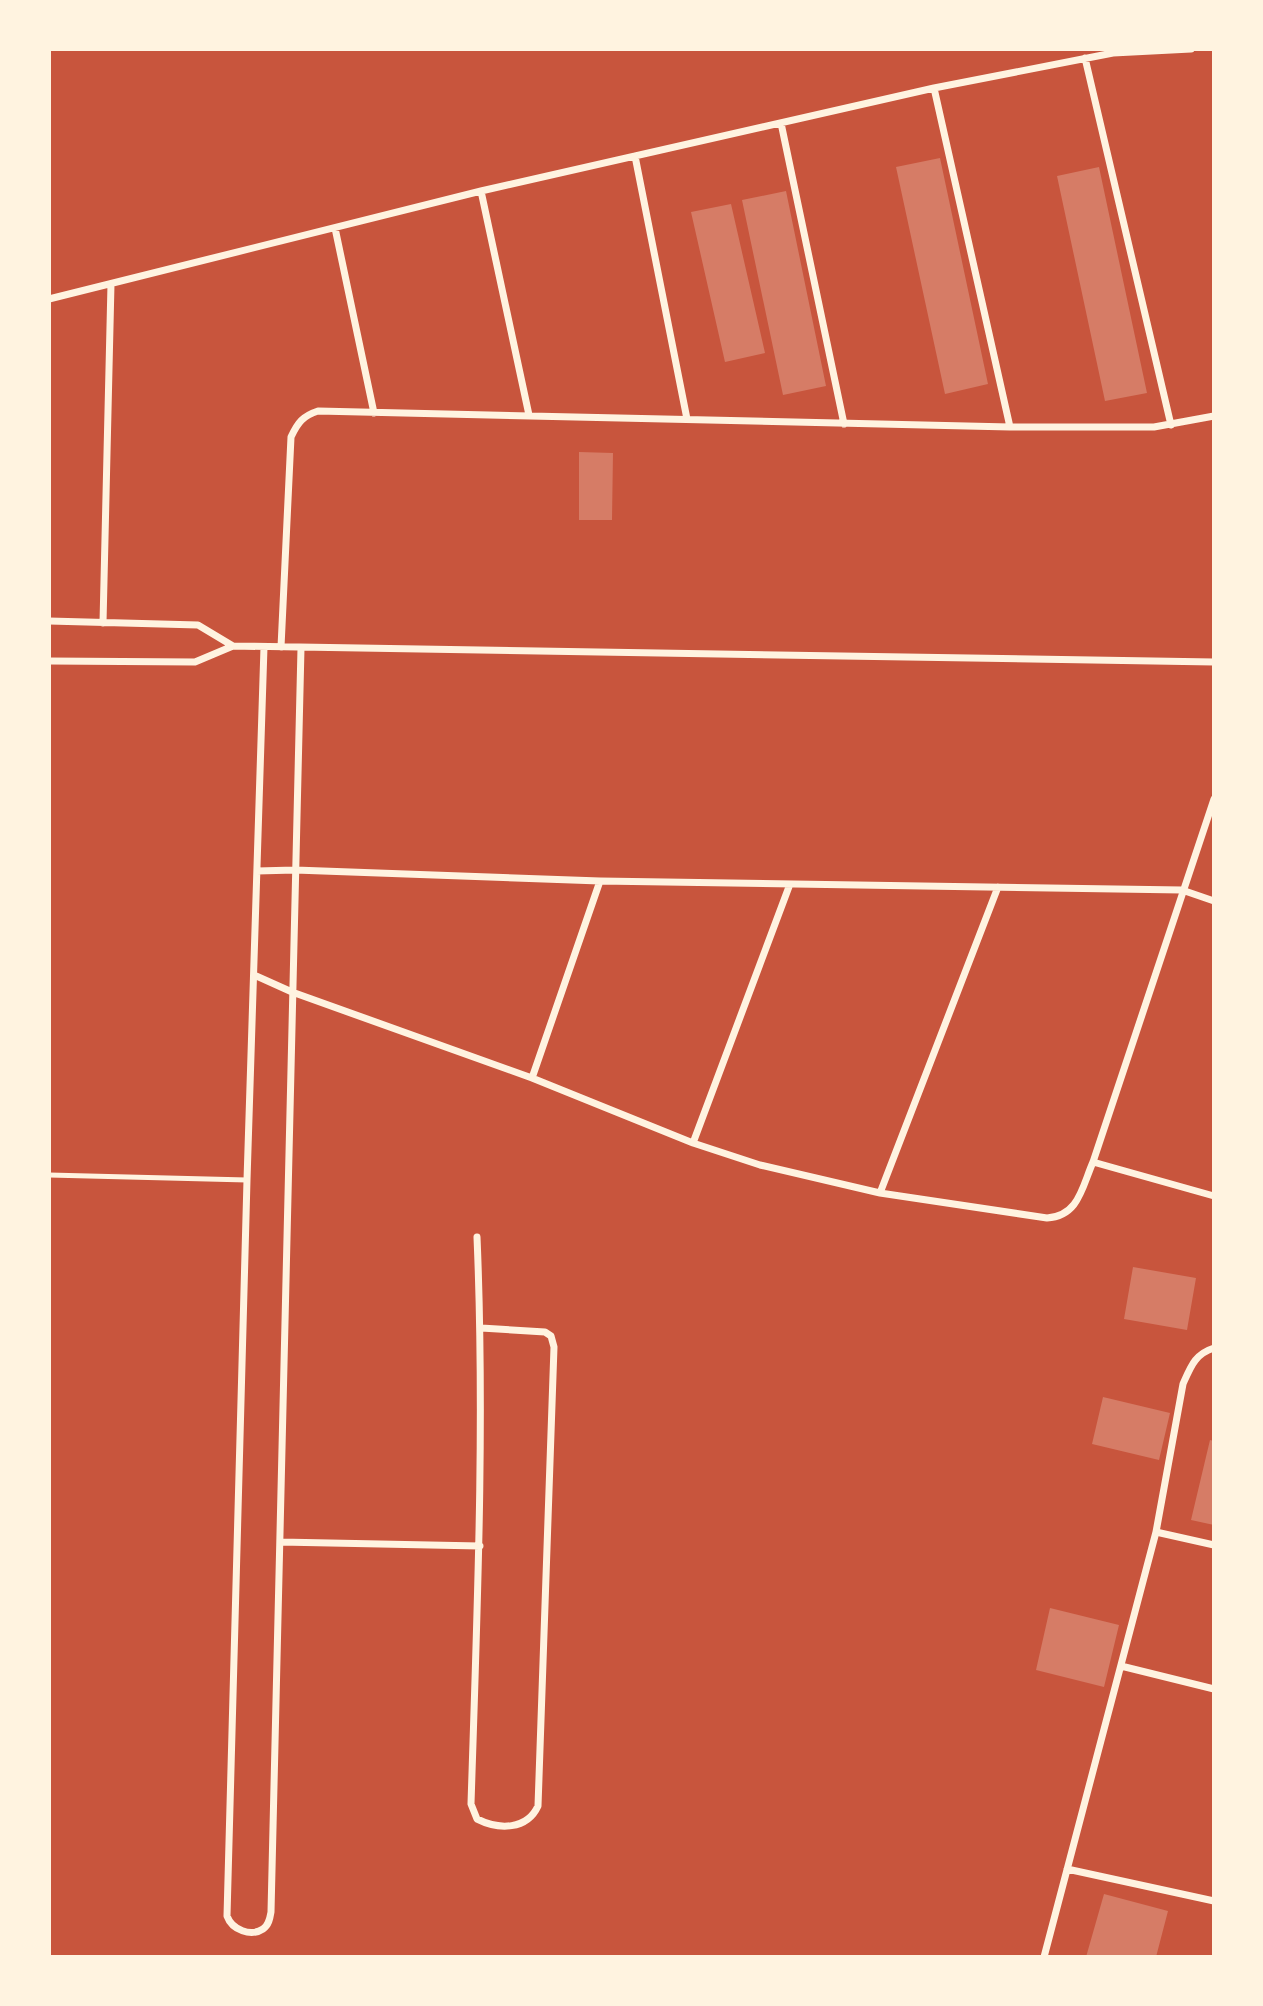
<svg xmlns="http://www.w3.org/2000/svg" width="1263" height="2006" viewBox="0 0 1263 2006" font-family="Commissioner,sans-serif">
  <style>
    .building { fill: #d67c66 }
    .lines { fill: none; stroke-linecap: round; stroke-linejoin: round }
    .service { stroke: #fff3e0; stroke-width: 5 }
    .minor { stroke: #fff3e0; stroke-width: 7 }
  </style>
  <rect width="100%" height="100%" fill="#c8553d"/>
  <path class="building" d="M940,158L988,384L945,394L896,167Z
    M1099,167L1147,393L1105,401L1057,176Z
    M786,191L826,386L783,395L742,200Z
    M731,204L765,353L725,362L691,212Z
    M579,452L613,453L612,520H579Z
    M1133,1267L1196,1278L1187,1330L1124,1319Z
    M1103,1397L1170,1413L1159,1460L1092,1444Z
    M1210,1440L1214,1441V1525L1191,1520Z
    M1050,1608L1119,1625L1104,1687L1036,1670Z
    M1104,1894L1168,1911L1156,1957H1086Z"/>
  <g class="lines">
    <path class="service" d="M49,1175L247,1180"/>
    <path class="minor" d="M1085,58L1171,425
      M934,88L1010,427
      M781,123L844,424
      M635,156L687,419
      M481,191L529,415
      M335,228L374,413
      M49,299L481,191L934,88L1113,53L1191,49
      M49,621L198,625L233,646
      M103,623L111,284
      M264,647L247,1180L227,1916C232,1930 251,1937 263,1929C269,1925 270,1918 271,1912L301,648
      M281,647L291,437C298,422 303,416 318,411L1010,427H1154L1214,416
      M49,661L195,662L233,646L1214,662
      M257,871L295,870L600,881L1182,890L1214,901
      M254,975L292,992L532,1078L693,1143L760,1165L880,1193L1047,1218C1079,1216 1082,1187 1093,1162L1214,799
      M532,1078L600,881
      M693,1143L790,884
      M1093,1162L1214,1196
      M880,1193L998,887
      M477,1237C485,1426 477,1615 471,1804L477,1819C499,1830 527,1830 538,1806L554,1347L551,1336L545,1332L481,1328
      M1156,1532L1214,1545
      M280,1542L480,1546
      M1121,1666L1214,1689
      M1067,1869L1214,1901
      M1044,1957L1156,1532L1183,1384C1191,1366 1195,1354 1214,1348"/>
  </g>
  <rect width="1263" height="2006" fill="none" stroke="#fff3e0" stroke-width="102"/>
</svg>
